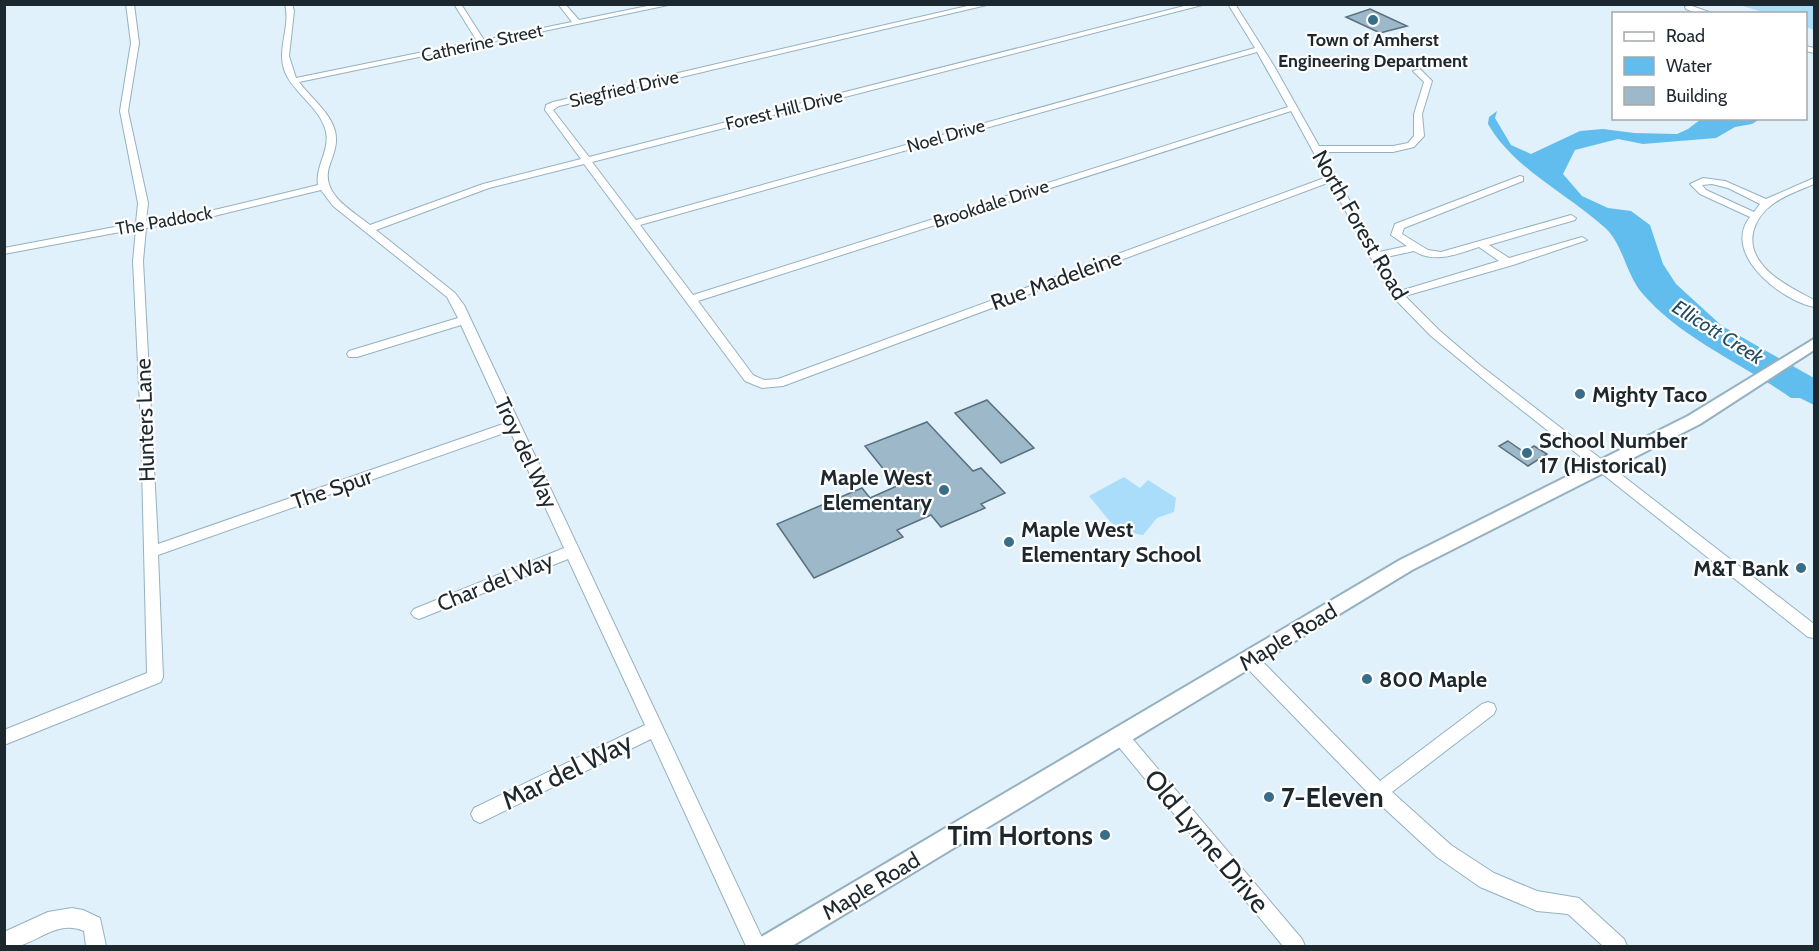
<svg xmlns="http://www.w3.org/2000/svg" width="1819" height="951" viewBox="0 0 1819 951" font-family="Cabin,sans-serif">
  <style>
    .green { fill: #aaddf9 }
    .water { fill: #60bded }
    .building { fill: #9db8c8; stroke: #587180; stroke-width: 1.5 }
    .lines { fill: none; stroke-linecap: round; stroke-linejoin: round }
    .minor-casing { stroke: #95b1c0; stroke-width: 2 }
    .major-casing { stroke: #95b1c0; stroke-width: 4 }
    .minor { fill: #fff; fill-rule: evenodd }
    .major { fill: #fff; fill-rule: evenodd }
    .poi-dot { fill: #376d88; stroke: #fff; stroke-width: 2 }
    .labels { text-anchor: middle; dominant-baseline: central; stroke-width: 4.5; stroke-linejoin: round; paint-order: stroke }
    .far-poi-label { font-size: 18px; font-weight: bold; fill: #1d282e; stroke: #fff }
    .far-street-label { font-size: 18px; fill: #1d282e; stroke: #fff }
    .far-water-label { font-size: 20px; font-style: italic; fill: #234b60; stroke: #fff }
    .street-label { font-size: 22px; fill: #1d282e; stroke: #fff }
    .poi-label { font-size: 22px; font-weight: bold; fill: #1d282e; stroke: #fff; text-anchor: start }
    .near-street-label { font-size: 27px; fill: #1d282e; stroke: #fff }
    .near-poi-label { font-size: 27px; font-weight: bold; fill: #1d282e; stroke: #fff; text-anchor: start }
  </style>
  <rect width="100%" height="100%" fill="#e0f1fb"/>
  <path class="green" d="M1739,5H1814V30L1806,27V14L1766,13Z
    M1124,477L1140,488L1148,480L1176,498L1174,512L1157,518L1143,535L1118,531L1089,496Z"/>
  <path class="water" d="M1497,111L1495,118L1511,145L1531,154L1580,131L1603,129L1634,133L1677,134L1688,129L1701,119H1760L1752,124L1735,127L1716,138L1643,144L1618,139L1575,150L1563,174L1582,196L1608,208L1631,211L1650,225L1663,264L1676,284L1722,326L1814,378V405L1800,398H1791C1743,364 1680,338 1642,293C1625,273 1623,242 1603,226C1566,193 1513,168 1488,124L1489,117Z"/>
  <path class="building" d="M1370,9L1407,26L1380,33L1346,17Z
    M987,400L1034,448L1001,463L955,413Z
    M927,422L973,471L981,468L1005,493L981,504L985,508L941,527L931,515L897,530L903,537L814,578L777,524L862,488L870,498L897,486L865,446Z
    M1508,441L1524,452L1534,446L1547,454L1528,466L1499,446Z"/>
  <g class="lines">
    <defs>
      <path id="minor" d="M126,4H134L139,43L128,111L148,203L146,221L210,211L318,185C315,166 330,151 326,132C321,108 294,94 285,72C276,49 291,28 285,4H292L294,11L289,56L296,78L477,41L454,4H461L484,40L572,22L558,4H565L579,20L657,4H673L299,82C311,98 330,112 335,131C338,143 334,153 330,164C319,193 350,209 370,225L483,184L581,159L545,110L546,105L553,102L976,4H991L559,106L553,110L589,157L1192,4H1206L592,162L636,220L1255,48L1228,4H1235L1274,66L1319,146H1393L1408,143L1414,136V114L1424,82L1413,71L1420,69L1432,81L1422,114L1424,136L1414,147L1393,152H1322L1379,252L1407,246L1391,235L1395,224L1520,176L1523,177V181L1404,228L1402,234L1428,250L1441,252L1571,215L1576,218L1575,220L1489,245L1509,258L1582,237L1587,240L1513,265L1405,296L1440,331L1481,366L1814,624V638L1808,637L1494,388L1431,336L1391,295L1330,182L783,386L762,388L745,381L584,164L489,188L376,230L455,293L464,305L766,946H746L651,739L486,820L480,823L474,820L471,814L474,808L645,725L568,559L424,617L419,619L414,617L411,613L414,609L564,548L510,431L158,555L163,677L161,682L4,745V730L147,673L141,426L133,261L136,229L4,254V248L136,223L138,203L120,111L131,43ZM1257,52L1288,107L693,295L640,225ZM1291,111L1327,177L778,379L764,380L753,375L698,301ZM321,190L333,206L447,297L458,318L349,351L347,354L349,357H357L461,325L506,423L158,544L143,261L146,228L210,217ZM1479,247L1499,261L1400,291L1382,258L1414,251C1435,264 1457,254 1479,247Z
        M1689,5L1709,12V14H1698L1686,9L1685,7Z
        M1806,46L1814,48V53L1806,51Z
        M1703,178L1725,181L1766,199L1814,178V184C1800,190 1785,195 1773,204C1764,210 1757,220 1754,229C1743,265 1789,287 1814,300V307C1782,301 1721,254 1750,217L1700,194L1690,184ZM1712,184L1728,188L1760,204L1754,212L1706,190L1702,185Z
        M1250,653L1256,655L1380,781L1482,704L1488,702L1494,704L1496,709L1494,714L1392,792L1451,845L1494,873L1537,891L1579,898L1624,939L1627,946H1603L1568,914L1537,911L1480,887L1437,857L1373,798L1244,665L1242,660L1244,655Z
        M1119,727L1125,730L1302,939L1305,946H1283L1113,740L1111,735L1113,730Z
        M72,908L83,910L100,918L106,946H86L84,931C60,920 41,939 19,946C15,947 9,946 4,946V932L48,912Z"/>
      <path id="major" d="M1814,339V350L1700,424L1412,570L792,946H758L761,937L1400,560L1688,416Z"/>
    </defs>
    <use href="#minor" class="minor-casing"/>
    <use href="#major" class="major-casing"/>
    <use href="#minor" class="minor"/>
    <use href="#major" class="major"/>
  </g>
  <g class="poi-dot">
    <circle cx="1373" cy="20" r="6"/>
    <circle cx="1580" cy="394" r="6"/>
    <circle cx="1527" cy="453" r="6"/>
    <circle cx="944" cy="490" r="6"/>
    <circle cx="1009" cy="542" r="6"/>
    <circle cx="1801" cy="568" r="6"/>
    <circle cx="1367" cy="679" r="6"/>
    <circle cx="1269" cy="797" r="6"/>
    <circle cx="1105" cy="835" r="6"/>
  </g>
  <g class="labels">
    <g class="far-poi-label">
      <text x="1373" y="40">Town of Amherst<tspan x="1373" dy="21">Engineering Department</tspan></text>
    </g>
    <g class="far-street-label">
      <text transform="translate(482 43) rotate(-12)">Catherine Street</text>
      <text transform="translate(624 89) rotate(-13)">Siegfried Drive</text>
      <text transform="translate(784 110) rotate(-14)">Forest Hill Drive</text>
      <text transform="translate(946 136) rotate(-16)">Noel Drive</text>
      <text transform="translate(991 204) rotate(-18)">Brookdale Drive</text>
      <text transform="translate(164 221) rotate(-10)">The Paddock</text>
    </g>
    <g class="far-water-label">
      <text transform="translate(1718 332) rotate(32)">Ellicott Creek</text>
    </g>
    <g class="street-label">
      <text transform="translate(1360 225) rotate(60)">North Forest Road</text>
      <text transform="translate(1056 280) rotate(-20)">Rue Madeleine</text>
      <text transform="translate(145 420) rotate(-92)">Hunters Lane</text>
      <text transform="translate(526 453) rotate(65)">Troy del Way</text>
      <text transform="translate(332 489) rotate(-19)">The Spur</text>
      <text transform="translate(495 582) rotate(-22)">Char del Way</text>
      <text transform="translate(1288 637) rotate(-31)">Maple Road</text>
      <text transform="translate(871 886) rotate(-31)">Maple Road</text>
    </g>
    <g class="poi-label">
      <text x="1592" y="394">Mighty Taco</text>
      <text x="1539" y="440">School Number<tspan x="1539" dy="25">17 (Historical)</tspan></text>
      <text x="932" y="477" text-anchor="end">Maple West<tspan x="932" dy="25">Elementary</tspan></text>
      <text x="1021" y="529">Maple West<tspan x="1021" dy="25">Elementary School</tspan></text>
      <text x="1789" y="568" text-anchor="end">M&amp;T Bank</text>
      <text x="1379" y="679">800 Maple</text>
    </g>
    <g class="near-street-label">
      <text transform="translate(567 771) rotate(-26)">Mar del Way</text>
      <text transform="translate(1207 841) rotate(50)">Old Lyme Drive</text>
    </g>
    <g class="near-poi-label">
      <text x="1281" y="797">7-Eleven</text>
      <text x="1093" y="835" text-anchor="end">Tim Hortons</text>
    </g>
  </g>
  <rect width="1819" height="951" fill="none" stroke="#1d282e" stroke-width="12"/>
  <rect x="1612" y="12" width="195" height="108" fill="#ffffff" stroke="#a5a9ab" stroke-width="1.5"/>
  <rect x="1624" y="32" width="30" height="9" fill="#ffffff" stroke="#a5a9ab" stroke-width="1.5"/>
  <text x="1666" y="42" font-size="18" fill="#1d282e">Road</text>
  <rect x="1624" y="57" width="30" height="18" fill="#60bded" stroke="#a5a9ab" stroke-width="1.5"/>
  <text x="1666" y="72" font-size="18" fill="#1d282e">Water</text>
  <rect x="1624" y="87" width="30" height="18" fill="#9db8c8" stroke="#a5a9ab" stroke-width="1.5"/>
  <text x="1666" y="102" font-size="18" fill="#1d282e">Building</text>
</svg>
